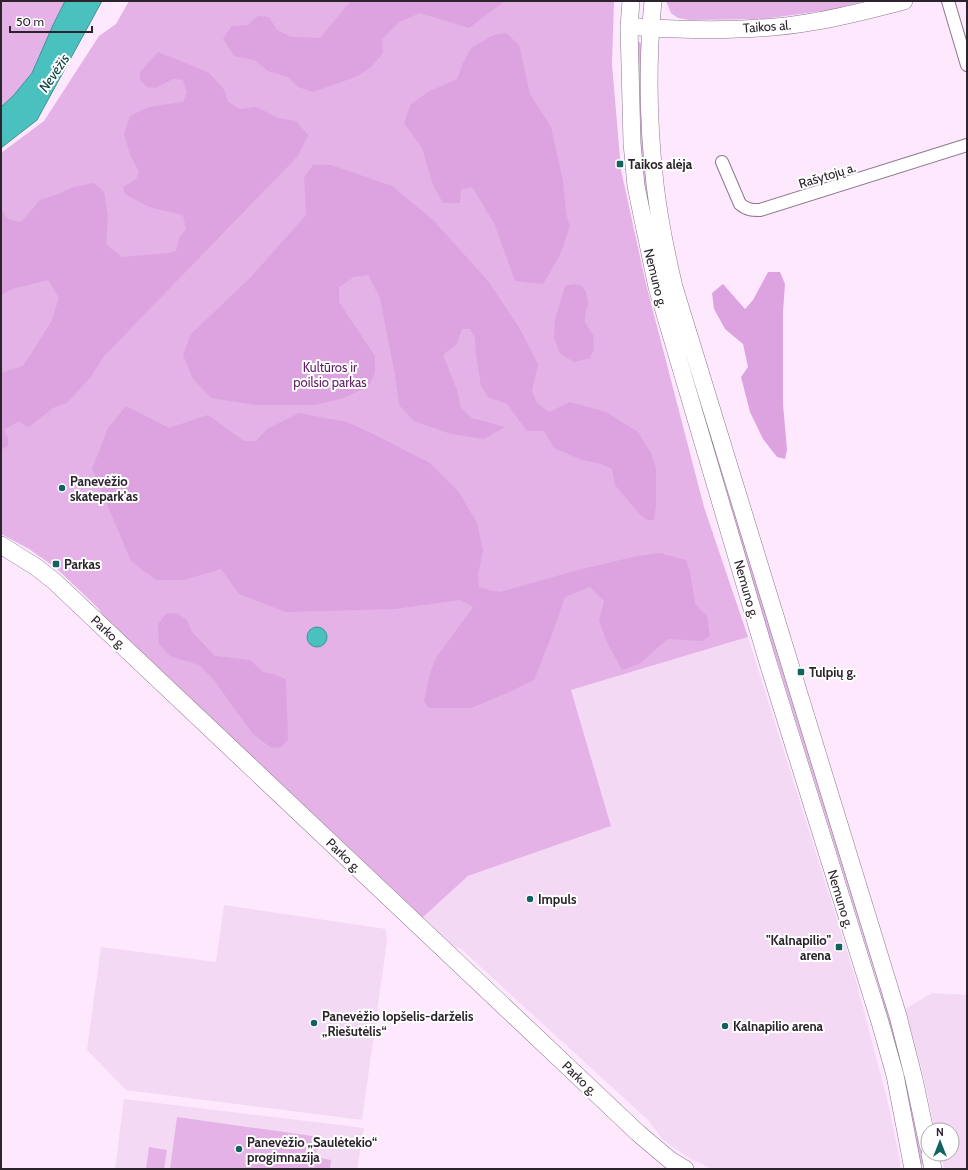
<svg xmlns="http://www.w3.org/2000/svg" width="968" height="1170" viewBox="0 0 968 1170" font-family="Cabin,sans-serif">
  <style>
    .built { fill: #f4d9f5 }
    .green { fill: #e4b2e7 }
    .forest { fill: #dca3e0 }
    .water { fill: #4ac1be; stroke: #419292 }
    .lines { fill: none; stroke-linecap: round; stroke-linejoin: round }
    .street-casing { stroke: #8b788c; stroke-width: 14 }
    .secondary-casing { stroke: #8b788c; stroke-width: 18 }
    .street { stroke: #fff; stroke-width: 12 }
    .secondary { stroke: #fff; stroke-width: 17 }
    .poi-dot { fill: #126260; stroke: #fff; stroke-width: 1.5 }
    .labels { text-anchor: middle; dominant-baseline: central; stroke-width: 4; stroke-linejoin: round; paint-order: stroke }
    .street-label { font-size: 13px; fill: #2c242c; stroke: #fff }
    .poi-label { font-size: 13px; font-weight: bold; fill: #2c242c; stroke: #fff; text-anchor: start }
    .park-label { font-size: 13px; fill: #621f68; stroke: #fff }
    .water-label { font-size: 14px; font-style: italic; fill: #094140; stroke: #fff }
  </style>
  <rect width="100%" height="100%" fill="#fde8fe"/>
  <path class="built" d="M748,637L855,977L887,1099L900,1160V1169H712L689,1158L663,1140L649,1121L461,949L447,944L421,919L468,876L611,826L571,690Z
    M224,905L386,929L387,941L362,1120L126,1090L87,1050L101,947L216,962Z
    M932,993L967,995V1169H944L941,1154H952V1130H935L922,1070L905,1009Z
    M124,1099L364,1128L357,1169H115Z"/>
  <path class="green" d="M1,1H65L53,25L32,73L13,96L1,107Z
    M129,1H614L612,64L621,170L646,284L704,507L748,637L571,690L611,826L468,876L421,919L108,623L98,608L56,568L29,549L1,534V153L44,121L99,36L116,24Z
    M666,1H866L830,10L763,19L690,20L678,18L671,13Z
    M639,42L641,43V45L642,104L646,174L894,1022L922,1142L924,1165H922L920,1163L917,1144L904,1084L879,987L703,424L664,291L641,166L637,43Z
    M177,1117L319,1137L315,1157L331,1160L330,1169H170Z
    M149,1147L167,1150L164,1169H146Z"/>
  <path class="forest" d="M351,1H505L469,28L420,13L399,22L382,39L383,53L371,67L358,76L313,92L298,87L288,77L268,71L254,60L234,56L223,39L232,26L248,25L258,16L269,17L277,30L291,37L320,38Z
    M506,33L519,45L530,94L551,127L563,181L566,214L570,226L560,255L543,284L515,281L494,223L472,187L461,189L460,203H443L433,185L422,148L404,123L411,104L428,92L457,79L463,63L471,48L494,35Z
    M158,52L208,72L224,89L228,102L240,109L257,107L278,118L296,121L308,135L298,156L104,356L90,378L67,403L53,408L29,427L24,425L19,421L4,430L8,438V446L1,450V373L23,366L51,322L59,298L48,280L12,289L1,295V209L8,219L21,222L40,200L59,194L73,187L94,183L104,192L108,216L106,244L122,257L169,253L176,251L179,238L186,229L183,215L149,207L125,194L123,187L136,179L139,172L130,155L124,134L130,116L149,107L183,102L187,93L183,80L173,79L155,88L147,87L140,80V72Z
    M313,165H331L392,186L433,220L488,281L520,329L538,364L532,391L537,403L549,412L570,402L606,412L638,432L651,453L656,469V504L654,520H648L641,516L615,485L612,469L598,463L582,460L554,448L544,431H527L507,404L488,397L481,386L476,355L475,338L470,329H462L457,344L443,355L457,390L461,408L472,418L505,427L484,439L451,434L414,421L399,405L395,375L380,298L368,275L354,277L339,287V302L375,356V372L369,386L344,398L315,405H256L211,398L193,379L183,355L191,334L251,277L306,215L304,177Z
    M768,272H780L785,284L783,312V404L787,450L785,459L777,457L763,439L750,412L741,377L748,367L743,344L725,329L714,309L712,293L723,284L745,309L753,300Z
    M573,284L582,286L586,292L588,303L585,316V323L593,335L594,349L590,358L574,362L560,354L554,338L555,320L565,286Z
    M126,406L169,428L208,415L244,441H256L267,429L299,413L347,422L373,434L430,463L459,492L477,523L483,551L478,574L479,587L489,590L500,592L574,571L637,556L660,553L686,560L690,571L695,604L707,616L710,636L702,641L668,639L639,664L622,670L607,642L599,621L604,601L590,587L565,597L553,632L534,680L507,693L471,708H429L424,701L430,673L436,658L473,607L460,600L395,609L286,612L239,594L221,569L184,580H156L131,561L92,469L108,428Z
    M177,613L187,620L192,632L215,656L250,660L263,672L273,674L286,679L288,740L279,748L270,747L253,734L233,707L215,681L199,665L170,656L159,644L158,624L166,614Z"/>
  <path class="water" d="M65,1H102L37,120L1,148V107L13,96L32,73L53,25Z
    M307 637a10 10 0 1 1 20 0a10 10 0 1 1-20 0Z"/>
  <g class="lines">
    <defs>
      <path id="street" d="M948,1L967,65
        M722,162L740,204C747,210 752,210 760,210L967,145"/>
      <path id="secondary" d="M631,1L629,27L632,143L636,186L657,287L769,666L880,1022L895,1075L913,1169
        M653,1C647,62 648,123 655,184C659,219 666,253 674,287L898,1016L914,1079L928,1145
        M639,27C696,31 755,32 812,22C843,17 873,9 904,1
        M1,545L36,567L54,581L638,1133L670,1160L685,1169
        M930,1154L933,1169"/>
    </defs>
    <use href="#street" class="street-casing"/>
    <use href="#secondary" class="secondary-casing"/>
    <use href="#street" class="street"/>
    <use href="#secondary" class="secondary"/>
  </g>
  <g class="poi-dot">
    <rect x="616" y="160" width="8" height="8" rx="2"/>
    <circle cx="62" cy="488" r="4"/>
    <rect x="52" y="560" width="8" height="8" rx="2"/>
    <rect x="797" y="668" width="8" height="8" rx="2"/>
    <circle cx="530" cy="899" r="4"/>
    <rect x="835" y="943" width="8" height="8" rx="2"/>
    <circle cx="314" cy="1023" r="4"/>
    <circle cx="725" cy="1026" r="4"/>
    <circle cx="239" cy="1149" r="4"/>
  </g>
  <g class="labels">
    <g class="street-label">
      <text transform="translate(767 26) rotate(-4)">Taikos al.</text>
      <text transform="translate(827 175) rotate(-17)">Rašytojų a.</text>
      <text transform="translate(656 278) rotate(76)">Nemuno g.</text>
      <text transform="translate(747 589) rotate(74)">Nemuno g.</text>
      <text transform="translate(109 632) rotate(43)">Parko g.</text>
      <text transform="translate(344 855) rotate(44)">Parko g.</text>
      <text transform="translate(841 899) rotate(73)">Nemuno g.</text>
      <text transform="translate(580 1078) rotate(44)">Parko g.</text>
    </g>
    <g class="poi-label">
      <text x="628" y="164">Taikos alėja</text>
      <text x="70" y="481">Panevėžio<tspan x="70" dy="15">skatepark'as</tspan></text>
      <text x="64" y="564">Parkas</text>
      <text x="809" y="672">Tulpių g.</text>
      <text x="538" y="899">Impuls</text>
      <text x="831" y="940" text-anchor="end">"Kalnapilio"<tspan x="831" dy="15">arena</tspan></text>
      <text x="322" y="1016">Panevėžio lopšelis-darželis<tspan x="322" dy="15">„Riešutėlis“</tspan></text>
      <text x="733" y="1026">Kalnapilio arena</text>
      <text x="247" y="1142">Panevėžio „Saulėtekio“<tspan x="247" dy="15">progimnazija</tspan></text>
    </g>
    <g class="park-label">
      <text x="330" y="367">Kultūros ir<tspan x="330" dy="15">poilsio parkas</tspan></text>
    </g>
    <g class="water-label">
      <text transform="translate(54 73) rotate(-56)">Nevėžis</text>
    </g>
  </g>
  <rect width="968" height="1170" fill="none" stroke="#2c242c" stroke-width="4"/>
  <g transform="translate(940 1142)"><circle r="19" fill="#ffffff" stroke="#aba7ab"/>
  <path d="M0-3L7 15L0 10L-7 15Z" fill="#126260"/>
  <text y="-6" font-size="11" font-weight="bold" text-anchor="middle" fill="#2c242c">N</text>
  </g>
  <path d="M10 26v6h82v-6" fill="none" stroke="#2c242c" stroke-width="2"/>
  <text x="16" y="26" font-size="12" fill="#2c242c" stroke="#ffffff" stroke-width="3" paint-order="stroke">50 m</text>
</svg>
